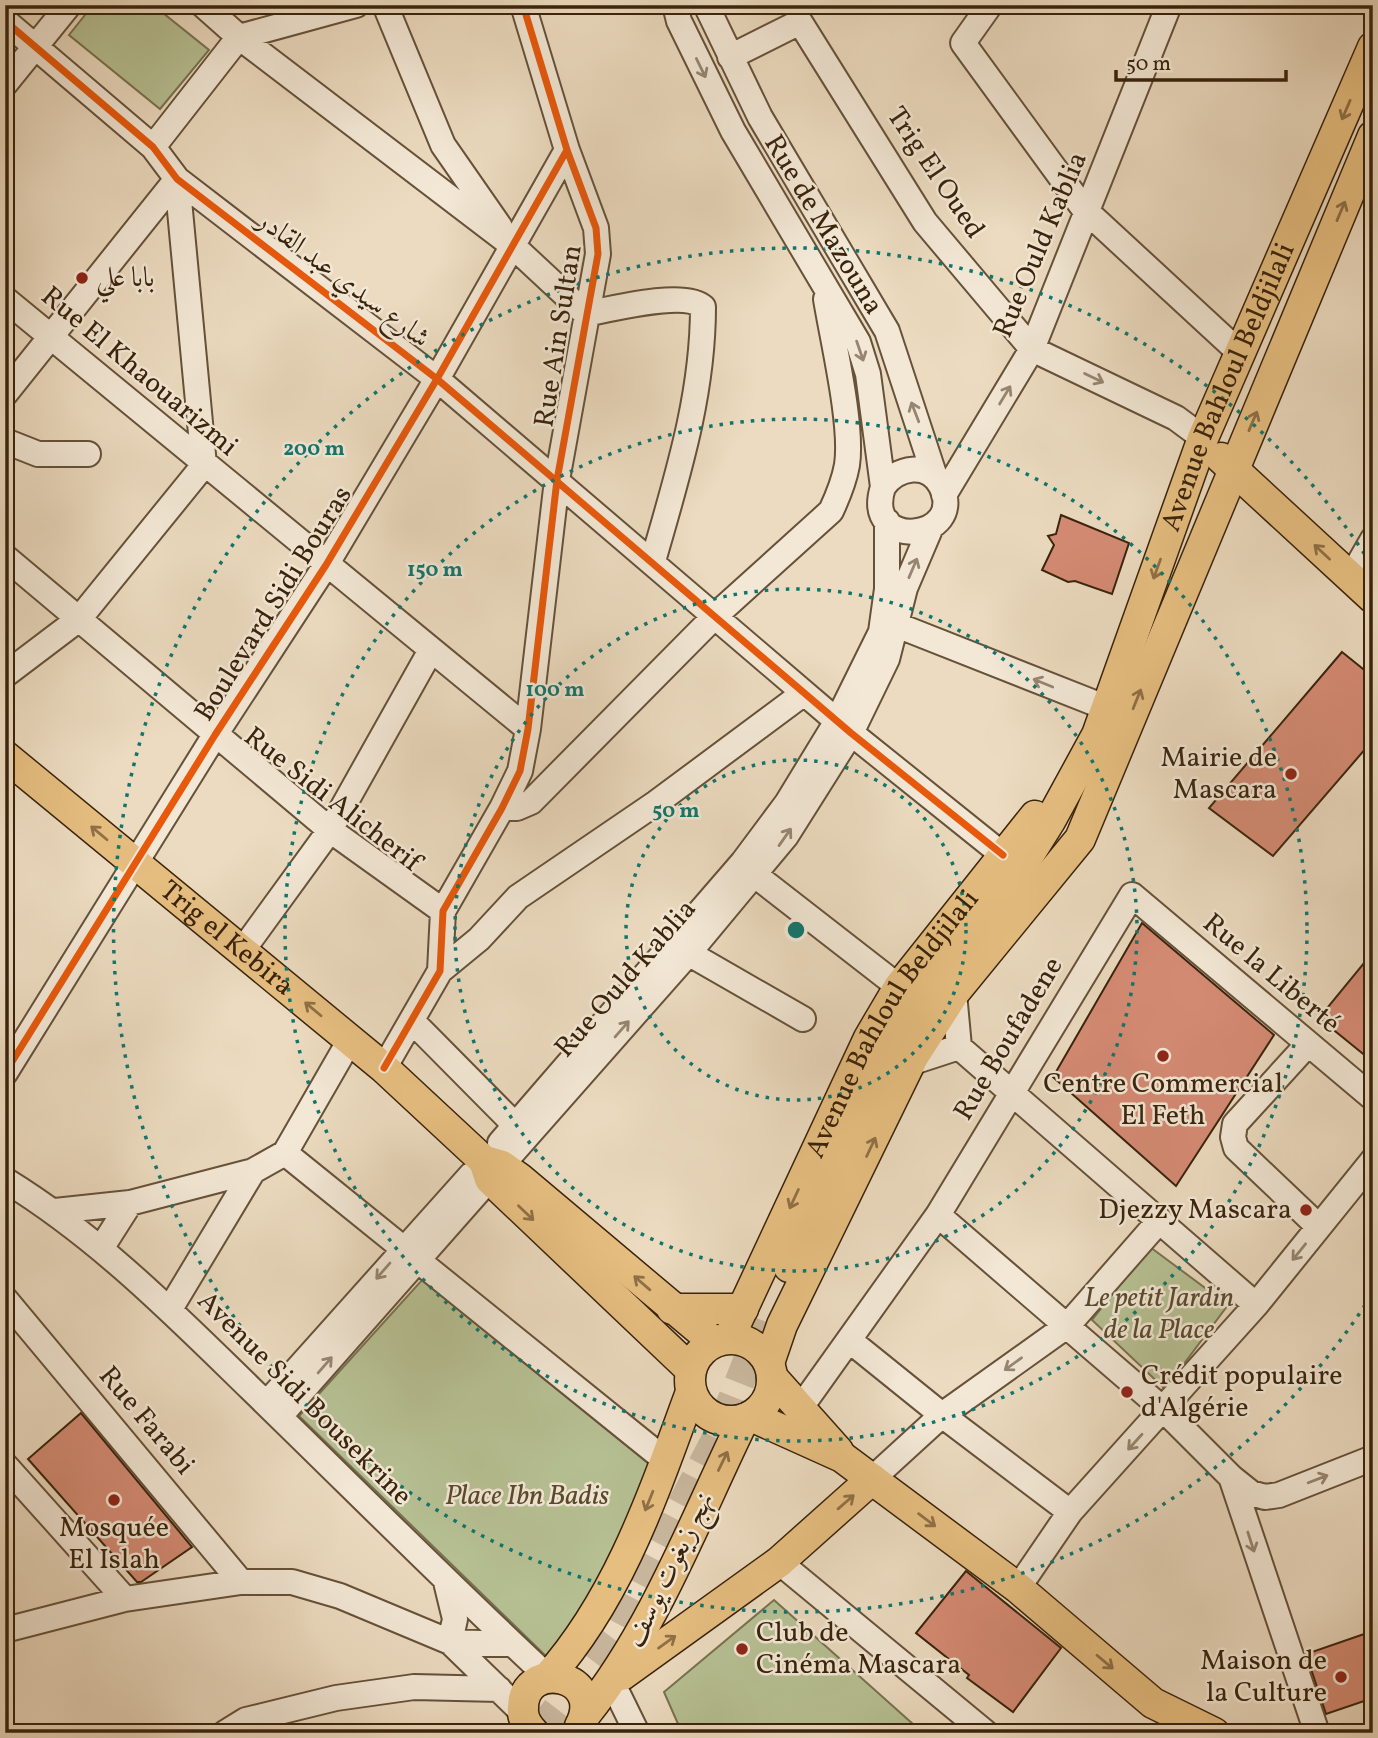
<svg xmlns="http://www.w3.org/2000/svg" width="1378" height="1738" viewBox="0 0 1378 1738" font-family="Vollkorn,Amiri,serif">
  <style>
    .green { fill: #b6c093; stroke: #787250; stroke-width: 2 }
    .building { fill: #d58b74; stroke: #39230c; stroke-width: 2 }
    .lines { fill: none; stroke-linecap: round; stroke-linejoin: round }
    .major-tunnel { stroke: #c8b69c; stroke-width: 30; stroke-dasharray: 30 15; stroke-linecap: butt }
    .minor-casing { stroke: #665139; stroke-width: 28 }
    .major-casing { stroke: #39230c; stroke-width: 33 }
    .minor { stroke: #f3e8d6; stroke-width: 24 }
    .major { stroke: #e6be80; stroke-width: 30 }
    .cycleway-casing { stroke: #f3e8d6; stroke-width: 11 }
    .cycleway { stroke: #e8590c; stroke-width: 7 }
    .oneway { stroke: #968671 }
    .oneway2 { stroke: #907046 }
    .ring { fill: none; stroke: #0f766e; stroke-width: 3.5; stroke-dasharray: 3.5 7 }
    .poi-dot { fill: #8f2418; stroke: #f3e8d6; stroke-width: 2.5 }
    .labels { text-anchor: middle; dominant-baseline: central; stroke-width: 5; stroke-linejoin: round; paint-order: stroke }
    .street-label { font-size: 28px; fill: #39230c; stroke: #f3e8d6 }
    .poi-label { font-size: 28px; fill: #39230c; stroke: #f3e8d6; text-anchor: start }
    .park-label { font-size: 28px; font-style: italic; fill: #584a2e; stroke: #f3e8d6 }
    .centre { fill: #0f766e; stroke: #f3e8d6; stroke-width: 3.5 }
    .ring-label { font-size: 21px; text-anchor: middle; font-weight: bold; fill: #0f766e; stroke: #f3e8d6; stroke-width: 5; stroke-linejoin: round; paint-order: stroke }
  </style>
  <rect width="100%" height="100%" fill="#ecdbc0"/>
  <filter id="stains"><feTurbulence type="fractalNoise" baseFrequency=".00286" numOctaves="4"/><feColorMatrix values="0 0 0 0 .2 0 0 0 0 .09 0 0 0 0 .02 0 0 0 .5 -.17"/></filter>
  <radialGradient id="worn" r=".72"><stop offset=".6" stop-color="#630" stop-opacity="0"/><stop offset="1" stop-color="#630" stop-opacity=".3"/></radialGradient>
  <path class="green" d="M93,5H153L209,50L160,109L69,35Z
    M1150,1247L1228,1305L1165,1389L1092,1320Z
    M422,1280L657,1470L608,1587L551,1661L299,1416Z
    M774,1600L923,1733H682L664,1692Z"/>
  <path class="building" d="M1061,515L1129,543L1112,594L1075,581L1068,582L1042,570L1054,545L1048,536L1056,534Z
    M1342,652L1373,677V740L1273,856L1209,808Z
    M1142,923L1274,1035L1176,1186L1053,1077Z
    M1373,952V1062L1319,1018Z
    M81,1413L192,1547L141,1582H137L28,1459Z
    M966,1571L1061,1648L1013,1712L967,1678L969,1675L916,1633Z
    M1373,1631V1698L1326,1714L1306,1654Z"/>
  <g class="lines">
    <path class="major-tunnel" d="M539,1733L618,1629L718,1436L764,1321"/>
    <defs>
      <path id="minor" d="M203,5L239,37L513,246L586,314C611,309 685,290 703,307C703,396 677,477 653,561
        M385,5L443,145L500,227
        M675,5L679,21L733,131L858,342L868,374L883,487C862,553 968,540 941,486C928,461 897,467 883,487
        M706,5L760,117L887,331L935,477
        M990,5L963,43L1084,209L1241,354
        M5,21L153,147L177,179L437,379L851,733L1003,855
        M730,57L800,22L925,222L1032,349L1176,418L1203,438
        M5,84L69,5
        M153,147L239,37L356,5
        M5,299L528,729
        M5,394L177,179
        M5,441L38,454H88
        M944,495L1032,349L1169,5
        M5,557L330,830L443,911
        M1350,579L1373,539
        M884,620L1107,708
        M5,675L79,619L204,465L177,179
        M502,808H517L531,802L716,615L831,511C838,496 844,482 847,465C853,425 833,342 826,299
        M755,875L899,987
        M676,946L803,1019
        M242,951L330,830L431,650
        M440,971L479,939L518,897L656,803L804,693
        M412,1021L515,1125
        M1308,1044L1235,1124L1233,1137L1236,1148L1319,1227
        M959,1047L1256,1305
        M910,1063L959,1047L954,993
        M384,1068L440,971L443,911L502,808L520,771L528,729L557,480L598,254L596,228L567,150L523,5
        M5,1073L215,735L326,565L437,379L567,150
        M500,1143L743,862L787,803L837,721L881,632L887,589V521
        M285,1153L665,1460
        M5,1180C98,1237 173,1313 251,1389C350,1485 447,1583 548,1677
        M55,1211L130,1203L253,1171L285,1153L350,1040
        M938,1215L1164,1410L1231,1477L1251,1493L1265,1497L1279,1495L1373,1458
        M102,1247L130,1203
        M5,1299L241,1582
        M170,1309L253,1171
        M849,1340L942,1415L1070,1512
        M267,1403L471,1175
        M801,1407L938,1215L1132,895L1373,1098
        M280,1416L687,955L786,836L851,733L887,659L905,588L931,527
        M5,1465L125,1599
        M1231,1477L1317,1733
        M872,1479L942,1415L1068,1325L1160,1220
        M779,1562L986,1733
        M446,1582L455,1619L450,1642
        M1018,1588L1070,1512L1256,1305L1373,1160
        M5,1630L125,1599L241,1582H292L340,1596L450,1642L522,1712
        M450,1642L512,1644
        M612,1682L637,1733
        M225,1733L246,1720L336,1698L414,1687L499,1689"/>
      <g id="major">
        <path d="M1221,458L1373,598"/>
        <path id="s1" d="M5,756L384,1068L484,1161L490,1179L690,1369"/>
        <path id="s2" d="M990,917L1050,821L1097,735L1203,438L1373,47"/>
        <path d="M485,1161L502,1166L519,1178L714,1342"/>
        <path d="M789,1267L904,1022L944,968L996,911"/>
        <path d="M672,1309H743"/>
        <path id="s3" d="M729,1338L869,1038L899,987L1035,816"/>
        <circle cx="731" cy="1380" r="41"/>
        <path d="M769,1363L782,1325L913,1057L954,993L1080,839L1373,136"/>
        <path d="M772,1377L838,1451"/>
        <path d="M751,1416L842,1457L1018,1588L1153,1703L1214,1733"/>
        <path d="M622,1675L779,1562L872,1479"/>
        <path d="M548,1677C620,1596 654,1492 691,1392"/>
        <path d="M585,1715C655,1628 695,1519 744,1419"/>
        <path d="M534,1733C527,1726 522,1718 523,1708C523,1658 607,1674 580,1726"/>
      </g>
    </defs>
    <use href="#minor" class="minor-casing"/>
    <use href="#major" class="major-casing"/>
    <use href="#minor" class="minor"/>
    <use href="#major" class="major"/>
    <defs>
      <path id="cycleway" d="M5,21L153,147L177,179L437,379L851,733L1003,855
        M384,1068L440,971L443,911L502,808L520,771L528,729L557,480L598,254L596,228L567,150L523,5
        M5,1073L215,735L326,565L437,379L567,150"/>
    </defs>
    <use href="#cycleway" class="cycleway-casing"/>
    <use href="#cycleway" class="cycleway"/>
  </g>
  <defs><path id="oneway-shaft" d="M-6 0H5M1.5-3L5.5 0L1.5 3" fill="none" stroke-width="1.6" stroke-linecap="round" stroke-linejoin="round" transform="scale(1.75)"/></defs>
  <g class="oneway">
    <use href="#oneway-shaft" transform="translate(701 68) rotate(64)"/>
    <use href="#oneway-shaft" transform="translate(860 351) rotate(71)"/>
    <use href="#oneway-shaft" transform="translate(1094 378) rotate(26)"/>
    <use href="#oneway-shaft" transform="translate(1005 395) rotate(-59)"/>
    <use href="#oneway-shaft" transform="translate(915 412) rotate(-111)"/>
    <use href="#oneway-shaft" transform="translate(913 568) rotate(-67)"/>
    <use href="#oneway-shaft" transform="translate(1043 683) rotate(-158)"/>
    <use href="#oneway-shaft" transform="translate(785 837) rotate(-55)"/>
    <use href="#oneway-shaft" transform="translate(622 1029) rotate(-49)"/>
    <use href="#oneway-shaft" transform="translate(1299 1252) rotate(129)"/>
    <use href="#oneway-shaft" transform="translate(383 1271) rotate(131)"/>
    <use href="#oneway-shaft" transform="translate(1013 1364) rotate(144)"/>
    <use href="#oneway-shaft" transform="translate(325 1365) rotate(-49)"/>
    <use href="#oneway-shaft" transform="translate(1135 1442) rotate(132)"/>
    <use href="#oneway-shaft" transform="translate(1318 1479) rotate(-21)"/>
    <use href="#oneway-shaft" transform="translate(1251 1542) rotate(72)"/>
  </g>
  <g class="oneway2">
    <use href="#oneway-shaft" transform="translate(1346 110) rotate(113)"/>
    <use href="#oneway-shaft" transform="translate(1341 211) rotate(-67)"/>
    <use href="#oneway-shaft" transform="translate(1253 421) rotate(-67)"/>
    <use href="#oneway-shaft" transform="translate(1322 552) rotate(-137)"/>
    <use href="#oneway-shaft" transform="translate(1157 569) rotate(110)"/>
    <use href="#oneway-shaft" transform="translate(1137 699) rotate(-68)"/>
    <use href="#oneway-shaft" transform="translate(99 833) rotate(-140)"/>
    <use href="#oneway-shaft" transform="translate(313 1009) rotate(-140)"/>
    <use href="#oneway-shaft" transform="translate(871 1147) rotate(-65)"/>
    <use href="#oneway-shaft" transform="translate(794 1199) rotate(115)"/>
    <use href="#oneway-shaft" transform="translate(526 1213) rotate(44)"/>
    <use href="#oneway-shaft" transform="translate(642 1283) rotate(-139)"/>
    <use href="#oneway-shaft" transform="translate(723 1461) rotate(-64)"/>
    <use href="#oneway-shaft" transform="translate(649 1501) rotate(112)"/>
    <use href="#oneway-shaft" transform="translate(846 1502) rotate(-41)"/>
    <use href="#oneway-shaft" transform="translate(927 1520) rotate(37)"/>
    <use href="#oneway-shaft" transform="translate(667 1642) rotate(-36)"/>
    <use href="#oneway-shaft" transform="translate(1105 1662) rotate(40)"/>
  </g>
  <g class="ring">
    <circle cx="796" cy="930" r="170"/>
    <circle cx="796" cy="930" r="341"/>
    <circle cx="796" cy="930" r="511"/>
    <path d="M1371 1296A682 682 0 1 1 1371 564"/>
  </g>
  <g class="poi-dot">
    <circle cx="82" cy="278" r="7"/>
    <circle cx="1291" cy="774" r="7"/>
    <circle cx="1163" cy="1056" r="7"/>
    <circle cx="1306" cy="1210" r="7"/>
    <circle cx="1127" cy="1392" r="7"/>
    <circle cx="114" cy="1500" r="7"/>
    <circle cx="742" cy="1649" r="7"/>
    <circle cx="1341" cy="1677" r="7"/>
  </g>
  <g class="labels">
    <g class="street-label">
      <text transform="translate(935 173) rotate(56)">Trig El Oued</text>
      <text transform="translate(823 225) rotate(59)">Rue de Mazouna</text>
      <text transform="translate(1041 245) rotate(-67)">Rue Ould Kablia</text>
      <text transform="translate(343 280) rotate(37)">شارع سيدي عبد القادر</text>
      <text transform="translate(559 336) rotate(-81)">Rue Ain Sultan</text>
      <text transform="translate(139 372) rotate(40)">Rue El Khaouarizmi</text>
      <text stroke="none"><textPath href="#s2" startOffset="583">Avenue Bahloul Beldjilali</textPath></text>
      <text transform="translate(274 604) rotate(-58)">Boulevard Sidi Bouras</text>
      <text transform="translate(332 800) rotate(38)">Rue Sidi Alicherif</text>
      <text stroke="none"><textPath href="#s1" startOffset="287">Trig el Kebira</textPath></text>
      <text transform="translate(1271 974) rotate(40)">Rue la Liberté</text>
      <text transform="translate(626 979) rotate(-49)">Rue Ould Kablia</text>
      <text stroke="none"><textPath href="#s3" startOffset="355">Avenue Bahloul Beldjilali</textPath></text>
      <text transform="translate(1009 1039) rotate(-59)">Rue Boufadene</text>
      <text transform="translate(304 1399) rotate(45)">Avenue Sidi Bousekrine</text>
      <text transform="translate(146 1421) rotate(50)">Rue Farabi</text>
      <text transform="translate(670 1570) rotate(-64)">نهج زيغوت يوسف</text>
    </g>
    <g class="poi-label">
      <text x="96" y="278">بابا علي</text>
      <text x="1277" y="758" text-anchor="end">Mairie de<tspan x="1277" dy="32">Mascara</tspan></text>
      <text x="1163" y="1084" text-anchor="middle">Centre Commercial<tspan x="1163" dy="32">El Feth</tspan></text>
      <text x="1292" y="1210" text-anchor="end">Djezzy Mascara</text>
      <text x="1141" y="1376">Crédit populaire<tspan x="1141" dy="32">d'Algérie</tspan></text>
      <text x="114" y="1528" text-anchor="middle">Mosquée<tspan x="114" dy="32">El Islah</tspan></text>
      <text x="756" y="1633">Club de<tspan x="756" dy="32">Cinéma Mascara</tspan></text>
      <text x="1327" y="1661" text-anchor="end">Maison de<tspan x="1327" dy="32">la Culture</tspan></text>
    </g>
    <g class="park-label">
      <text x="1159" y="1298">Le petit Jardin<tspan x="1159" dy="32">de la Place</tspan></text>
      <text x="527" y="1496">Place Ibn Badis</text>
    </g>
  </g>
  <circle cx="796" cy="930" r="10" class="centre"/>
  <g class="ring-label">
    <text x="314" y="455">200 m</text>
    <text x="435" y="576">150 m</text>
    <text x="555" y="696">100 m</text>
    <text x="676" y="817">50 m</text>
  </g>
  <rect width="1378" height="1738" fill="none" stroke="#ecdbc0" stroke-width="28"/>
  <rect x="7" y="7" width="1364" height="1724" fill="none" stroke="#39230c" stroke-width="3.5"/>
  <rect x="14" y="14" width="1350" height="1710" fill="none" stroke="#39230c" stroke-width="2"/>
  <path d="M1116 70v10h170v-10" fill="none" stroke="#39230c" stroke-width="3.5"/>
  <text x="1126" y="70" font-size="21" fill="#39230c" stroke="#f3e8d6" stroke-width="5" paint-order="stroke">50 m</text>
  <rect width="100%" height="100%" filter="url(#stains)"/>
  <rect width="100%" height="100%" fill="url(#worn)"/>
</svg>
